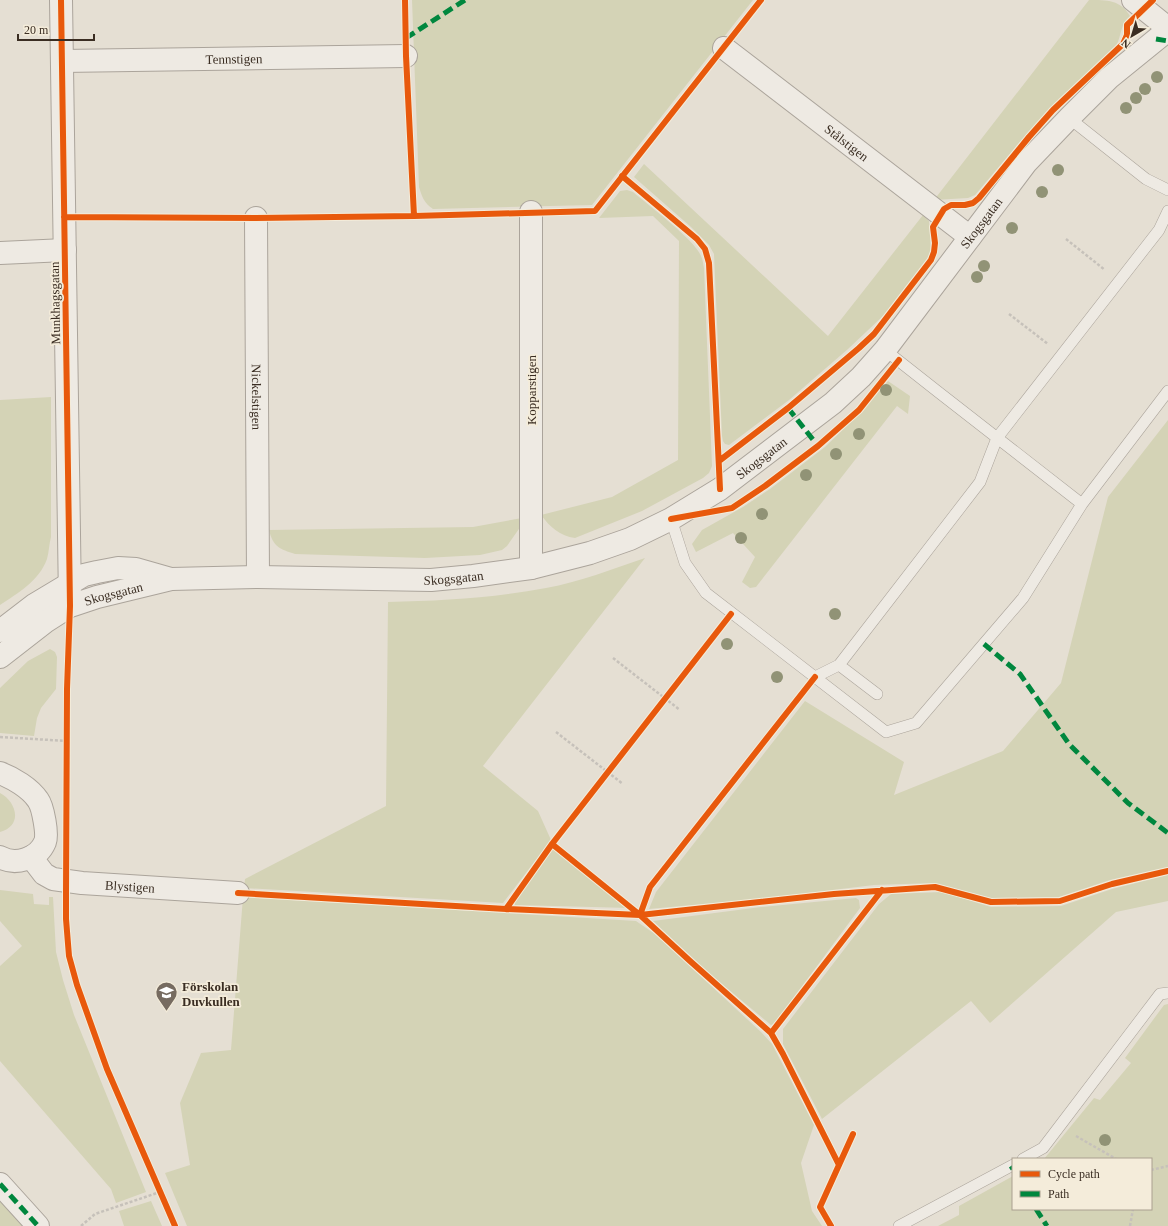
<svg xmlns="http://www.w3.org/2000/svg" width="1168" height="1226" viewBox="0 0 1168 1226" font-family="Georgia,serif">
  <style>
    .green { fill: #d4d3b6 }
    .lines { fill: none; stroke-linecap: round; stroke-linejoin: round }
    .service-casing { stroke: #aba49b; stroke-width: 12 }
    .minor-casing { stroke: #aba49b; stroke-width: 24 }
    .tertiary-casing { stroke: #aba49b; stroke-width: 24 }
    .path { stroke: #c6c1ba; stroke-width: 2.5; stroke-dasharray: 3 2; stroke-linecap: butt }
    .service { stroke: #eeeae3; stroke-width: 11 }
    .minor { stroke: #eeeae3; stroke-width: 22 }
    .tertiary { stroke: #eeeae3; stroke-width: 22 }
    .quiet { stroke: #00873e; stroke-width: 5; stroke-dasharray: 10 5; stroke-linecap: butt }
    .cycleway-casing { stroke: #f4ecda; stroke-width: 8 }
    .cycleway { stroke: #e8590c; stroke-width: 6 }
    .tree { fill: #919376 }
    .labels { text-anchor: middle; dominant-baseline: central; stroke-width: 3.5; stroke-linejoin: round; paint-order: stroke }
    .street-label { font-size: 13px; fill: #3a2d22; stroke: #f4ecda }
    .poi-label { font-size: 13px; font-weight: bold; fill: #3a2d22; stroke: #f4ecda; text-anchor: start }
  </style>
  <rect width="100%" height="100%" fill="#e5dfd3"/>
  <path class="green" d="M412,0H753L592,205L433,209C424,203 422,197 419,187Z
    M1089,0C1107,0 1121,0 1130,16C1120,24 1122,35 1116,46L1059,99L1019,143L975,195L968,198L934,200Z
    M644,164L828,336L923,215L929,221L931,251L927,259L884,315L848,349L789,400L729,445L725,444L723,441L722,436L714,254L709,245L691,227L634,177Z
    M627,190L633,192C648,205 695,240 701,256C703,260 703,264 704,268L712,466L709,473L703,478L642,511L575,538C560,536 550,527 541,515L612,497L678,460L679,241L653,216L599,218L620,191Z
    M888,381L910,396L908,414L897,406L756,587L750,588L742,582L755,557L733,533L696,552L692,544L702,530L743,507L770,489L825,447L857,416Z
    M51,397V537C49,544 49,552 47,559C39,581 18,593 0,605V400Z
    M1168,420V867L1110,880L1059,897L992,898L936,883L874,885L757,899L649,909L656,892L805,701L904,762L894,795L1003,751L1061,683L1108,497Z
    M522,518L521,526L507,546L502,550L480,555L425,558L295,554C280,549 273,547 269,530L473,527Z
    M645,558L483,766L538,811L551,840L503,903L244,888L245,879L386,806L388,602C441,601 494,598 546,588C580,582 612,569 645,558Z
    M50,649L55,652L57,657L56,689L41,708L37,718L34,736L0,733V688L28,661Z
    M0,793C17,802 23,826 0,832Z
    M554,848L630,908L515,905V899Z
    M1168,875V901L1116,912L990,1023L971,1001L822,1119L783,1044V1029L879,904L891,894L942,892L991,907L1061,906L1112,889Z
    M0,890L33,894L34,904L49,905V897H53L56,952L63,980L74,1015L146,1192L116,1203L111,1189L0,1061V966L22,946L0,921Z
    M243,897L636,921L655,934L761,1032L772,1044L814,1125L801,1163L812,1211L822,1226H187L165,1173L190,1165L180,1103L201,1053L231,1050Z
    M856,898L859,900L860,908L774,1024L771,1025L710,974L653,921L761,907Z
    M1168,1004V1226H938L959,1215V1206L1013,1176V1209H1151V1159H1044L1094,1098L1100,1100L1131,1063L1125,1058L1164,1005Z
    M0,1193L30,1226H0Z
    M151,1201L162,1226H124L119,1211Z"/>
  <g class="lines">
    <defs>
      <path id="service" d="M1069,118L1146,179L1168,190
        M885,350L937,391L1082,504
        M671,519L685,563L706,593L886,732L916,723L1023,598L1082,504L1168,391
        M839,665L877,694
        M815,677L839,665L980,482L997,438L1159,230L1168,211
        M1023,1159L1043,1148L1160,994L1168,993
        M899,1226L1013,1165"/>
      <g id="minor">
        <path d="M61,0L70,601"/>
        <path d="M1133,0L1168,28"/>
        <path id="s1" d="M724,48L970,237"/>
        <path id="s2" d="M62,61L406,56"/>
        <path d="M531,212V568"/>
        <path id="s3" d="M256,218L258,577"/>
        <path d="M0,253L65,250"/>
        <path d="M0,773C13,778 30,788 38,800C43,807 48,834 45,842C38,859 15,866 0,857"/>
        <path id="s4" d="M31,857L44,874L53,879L82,883L238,893"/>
        <path d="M0,1184L38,1226"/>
      </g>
      <g id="tertiary">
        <path d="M0,631L34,605L84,575L97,572L118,568L136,569L171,579"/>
        <path id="s5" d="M0,657L45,622L70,606L97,597L171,579L258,577L431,580L473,576L531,568L590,553L630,539L671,519L720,489L833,403L861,377L885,350L1026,163L1069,118L1109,78L1168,30"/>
      </g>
    </defs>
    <use href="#service" class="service-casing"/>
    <use href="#minor" class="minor-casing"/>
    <use href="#tertiary" class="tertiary-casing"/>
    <path class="path" d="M1066,239L1105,270
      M1009,314L1048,344
      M613,658L680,710
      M556,732L623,784
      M0,737L67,741
      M1076,1136L1116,1159
      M1151,1170L1168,1166
      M81,1226L95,1214L160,1192
      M1130,1226L1133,1209"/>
    <use href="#service" class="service"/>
    <use href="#minor" class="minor"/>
    <use href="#tertiary" class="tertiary"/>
    <path class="quiet" d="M406,38L465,0
      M1156,39L1168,41
      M788,408L818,446
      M984,644L1020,674L1069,744L1128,803L1168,833
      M1011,1166L1013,1169
      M0,1184L38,1226
      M1036,1209L1047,1226"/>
    <defs>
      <path id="cycleway" d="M61,0L70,606L67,689L66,892V919L69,956L77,985L107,1069L175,1226
        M405,0L406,56L414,216
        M622,176L697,239L705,249L709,263L720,489
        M64,217L256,218L414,216L595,211L761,0
        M719,461L788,408L859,348L874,334L931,260L934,252L935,243L933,227L944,209L951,205H965L973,203L979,198L1029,137L1053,110L1123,44L1127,35V25L1153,0
        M671,519L732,508L765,486L818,446L859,410L899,360
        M552,844L640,915L690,961L771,1033L882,890
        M238,893L506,909L640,915L834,894L935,887L991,902L1060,901L1112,884L1168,871
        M506,909L552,844L731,614
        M640,915L650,887L815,677
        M771,1033L783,1054L839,1165
        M831,1226L820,1207L853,1134"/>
    </defs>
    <use href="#cycleway" class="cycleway-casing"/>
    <use href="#cycleway" class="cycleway"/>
  </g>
  <g class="tree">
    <circle cx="1157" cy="77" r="6"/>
    <circle cx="1145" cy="89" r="6"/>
    <circle cx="1136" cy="98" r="6"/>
    <circle cx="1126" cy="108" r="6"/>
    <circle cx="1058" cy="170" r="6"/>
    <circle cx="1042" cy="192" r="6"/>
    <circle cx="1012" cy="228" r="6"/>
    <circle cx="984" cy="266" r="6"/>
    <circle cx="977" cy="277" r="6"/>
    <circle cx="886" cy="390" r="6"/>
    <circle cx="859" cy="434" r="6"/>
    <circle cx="836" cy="454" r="6"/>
    <circle cx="806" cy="475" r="6"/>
    <circle cx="762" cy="514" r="6"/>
    <circle cx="741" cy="538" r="6"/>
    <circle cx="835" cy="614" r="6"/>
    <circle cx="727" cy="644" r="6"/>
    <circle cx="777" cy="677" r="6"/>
    <circle cx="1105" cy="1140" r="6"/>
  </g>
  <defs>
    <symbol id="school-pin" viewBox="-11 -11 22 30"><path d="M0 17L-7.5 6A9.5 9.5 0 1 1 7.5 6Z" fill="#766b60" stroke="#f4ecda"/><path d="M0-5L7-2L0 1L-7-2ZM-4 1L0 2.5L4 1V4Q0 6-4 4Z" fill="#fff"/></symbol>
  </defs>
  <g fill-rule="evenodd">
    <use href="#school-pin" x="154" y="980" width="25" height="34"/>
  </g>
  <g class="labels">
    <g class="street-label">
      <text stroke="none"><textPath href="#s2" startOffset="172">Tennstigen</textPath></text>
      <text stroke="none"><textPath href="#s1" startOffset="155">Stålstigen</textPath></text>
      <text stroke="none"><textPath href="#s5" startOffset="1134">Skogsgatan</textPath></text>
      <text transform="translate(55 303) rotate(-91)">Munkhagsgatan</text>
      <text transform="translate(531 390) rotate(-90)">Kopparstigen</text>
      <text stroke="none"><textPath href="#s3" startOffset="179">Nickelstigen</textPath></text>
      <text stroke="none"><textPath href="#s5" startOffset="810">Skogsgatan</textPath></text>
      <text stroke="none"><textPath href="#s5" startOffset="474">Skogsgatan</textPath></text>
      <text stroke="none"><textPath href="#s5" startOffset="132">Skogsgatan</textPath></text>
      <text stroke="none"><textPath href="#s4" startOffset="109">Blystigen</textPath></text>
    </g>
    <g class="poi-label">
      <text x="182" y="986">Förskolan<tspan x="182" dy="15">Duvkullen</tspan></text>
    </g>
  </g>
  <rect x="1012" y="1158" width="140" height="52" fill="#f4ecda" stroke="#aaa090"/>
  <rect x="1020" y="1171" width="20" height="6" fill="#e8590c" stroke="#aaa090"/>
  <text x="1048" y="1178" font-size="12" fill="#3a2d22">Cycle path</text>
  <rect x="1020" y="1191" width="20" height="6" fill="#00873e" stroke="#aaa090"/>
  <text x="1048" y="1198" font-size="12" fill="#3a2d22">Path</text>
  <g transform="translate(1132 36) rotate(218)" stroke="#f4ecda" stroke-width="3" paint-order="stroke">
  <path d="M0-3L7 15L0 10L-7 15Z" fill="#3a2d22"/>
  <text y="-6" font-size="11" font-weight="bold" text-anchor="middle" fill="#3a2d22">N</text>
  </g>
  <path d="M18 34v6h76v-6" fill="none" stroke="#3a2d22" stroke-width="2"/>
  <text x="24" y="34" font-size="12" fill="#3a2d22" stroke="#f4ecda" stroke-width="3" paint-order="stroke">20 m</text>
</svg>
